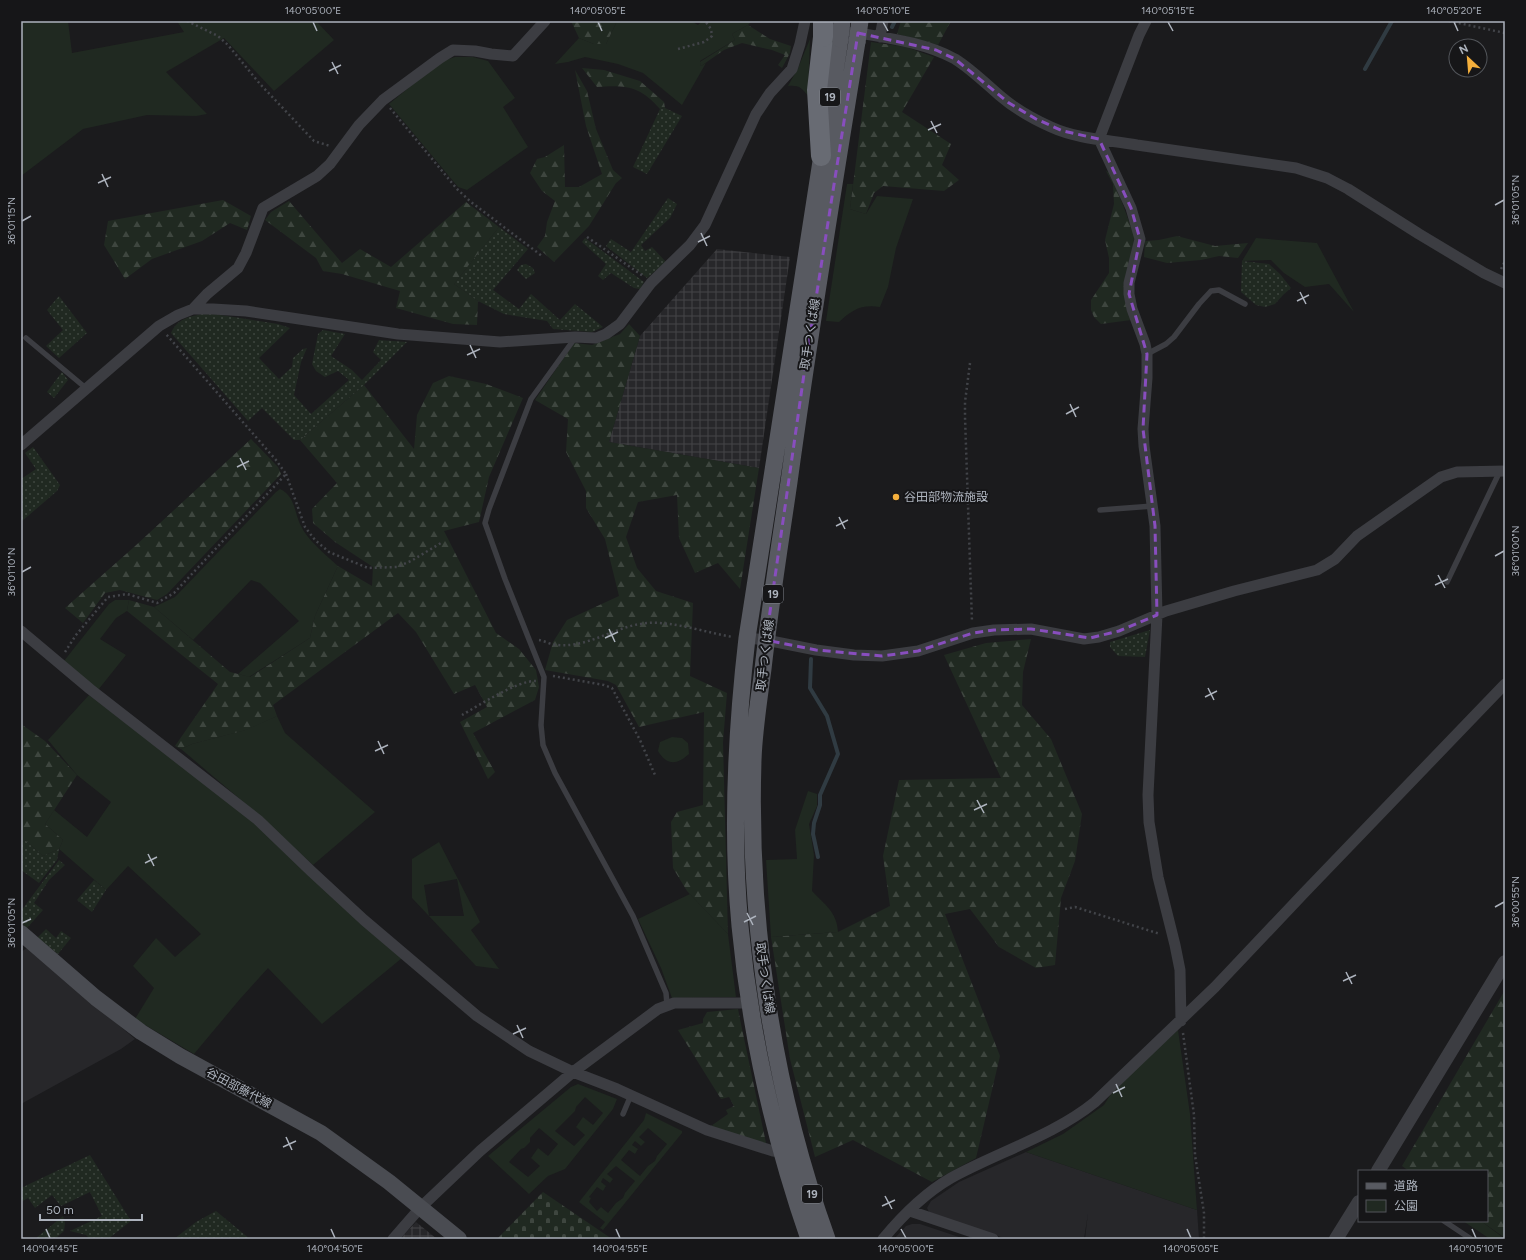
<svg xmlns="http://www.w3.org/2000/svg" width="1526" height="1260" viewBox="0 0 1526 1260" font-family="Figtree,'Noto Sans JP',sans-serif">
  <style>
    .built { fill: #27272a }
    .industrial { fill: url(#industrial-grid) }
    .green { fill: #202921; fill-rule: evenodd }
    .forest { fill: url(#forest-firs) }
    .cemetery { fill: url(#cemetery-stones) }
    .garden { fill: url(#garden-dots) }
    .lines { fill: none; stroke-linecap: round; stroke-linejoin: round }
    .stream { stroke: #303b42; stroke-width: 4 }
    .path { stroke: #424449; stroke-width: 2.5; stroke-dasharray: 2 3; stroke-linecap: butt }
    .service { stroke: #3c3d42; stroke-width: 5.5 }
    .minor { stroke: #3c3d42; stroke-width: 11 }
    .tertiary { stroke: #3c3d42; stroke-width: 14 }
    .secondary { stroke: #4a4c52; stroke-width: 16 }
    .primary { stroke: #585a61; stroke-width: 17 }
    .motorway { stroke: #686b73; stroke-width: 20 }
    .primary-bridge { stroke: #585a61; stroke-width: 17 }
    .motorway-bridge { stroke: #686b73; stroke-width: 20 }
    .marked { fill: none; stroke: #884ebe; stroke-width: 3; stroke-dasharray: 8 5; stroke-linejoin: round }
    .ticks { fill: none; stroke: #adb3bd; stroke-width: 1.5 }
    .poi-dot { fill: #f4af3c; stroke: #161618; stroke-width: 1.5 }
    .labels { text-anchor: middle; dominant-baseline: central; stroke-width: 4; stroke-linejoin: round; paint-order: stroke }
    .shield { fill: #161618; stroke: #80848c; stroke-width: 1 }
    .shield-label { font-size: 11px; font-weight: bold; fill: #adb3bd }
    .street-label { font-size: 12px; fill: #adb3bd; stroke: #161618 }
    .poi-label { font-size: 12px; fill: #adb3bd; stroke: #161618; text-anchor: start }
    .neatline { fill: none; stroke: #adb3bd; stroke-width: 1.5 }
    .ticks-label { font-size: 10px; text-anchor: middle; fill: #adb3bd }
  </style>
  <defs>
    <pattern id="industrial-grid" width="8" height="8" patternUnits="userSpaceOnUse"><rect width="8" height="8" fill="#27272a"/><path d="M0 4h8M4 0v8" fill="none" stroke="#444447"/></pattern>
    <pattern id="forest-firs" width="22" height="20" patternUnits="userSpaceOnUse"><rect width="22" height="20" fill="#202921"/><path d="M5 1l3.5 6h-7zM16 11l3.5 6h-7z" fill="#3e463f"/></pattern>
    <pattern id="cemetery-stones" width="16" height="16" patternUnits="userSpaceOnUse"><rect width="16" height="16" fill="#202921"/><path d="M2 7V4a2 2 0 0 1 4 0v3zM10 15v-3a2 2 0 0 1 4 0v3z" fill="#3e463f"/></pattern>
    <pattern id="garden-dots" width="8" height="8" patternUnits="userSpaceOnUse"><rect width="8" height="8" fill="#202921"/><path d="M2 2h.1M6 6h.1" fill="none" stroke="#3e463f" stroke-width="1.8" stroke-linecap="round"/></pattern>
  </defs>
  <rect width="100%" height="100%" fill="#1b1b1d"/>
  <path class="built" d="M28,947L135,1039L121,1049L21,1104V952Z
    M1026,1152L1197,1210L1199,1239H1085L1088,1213L1084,1239H1007L930,1214L927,1208L931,1201L959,1182Z
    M912,1224H920L965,1239H894L906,1226Z"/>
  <path class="industrial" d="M717,249L790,257L759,468L609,442L640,336Z
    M416,1222L437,1239H400Z"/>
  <path class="green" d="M21,21H68L72,53L184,32L177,21H316L334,40L274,91L224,38L166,72L207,114L196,116L147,115L83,129L21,176Z
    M617,21H691L698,25L702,21H752L748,25L732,34L735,40L700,61L701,66L706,63L682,105L643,73L618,64L585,57L568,62L555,64L579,38L594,44H606Z
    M810,39L808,96C802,88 799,85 788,86L798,68Z
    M455,57H473L488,61L515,98L503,107L528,147L467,190L458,187L389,104L440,62Z
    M847,184H853L850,209L866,214L877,196L913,199L896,248L888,287L880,307C861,304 852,310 839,322L826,321Z
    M1256,238L1317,243L1354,312L1329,284L1305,287L1284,273L1271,260L1242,261Z
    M280,489C295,496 294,511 300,524C307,540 325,554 338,566L315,616L310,638L249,677L238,674L299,621L260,583L251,580L193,640L154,607L175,597L276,492Z
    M115,600H129L127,611L116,618L100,639L126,655L98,690L64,661L109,604Z
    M89,695L255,822L402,958L322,1024L268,968L240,999L194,1054L135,1019L154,988L133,966L156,938L175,957L201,934L128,866L106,890L59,849L63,840L45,824L54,810L87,837L111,802L77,775L48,740Z
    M277,716L285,733L375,812L313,865L248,806L181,749L192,744L245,730Z
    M672,737L682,738L688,743L689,754C677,765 667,766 658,751L660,742Z
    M808,791L817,794V806L809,824L814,855L812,891C825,905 837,912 838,932L771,937L766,860L797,859L795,830Z
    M439,842L480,922L471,930L499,969L476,966L412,898V859ZM457,879L464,916H429L424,885Z
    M690,894L728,934L736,997L672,998L661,968L638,919Z
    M1178,1030L1190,1114L1197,1210L1026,1152L1063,1134L1104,1105L1114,1089Z
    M578,1084L617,1099L613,1109L565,1169L548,1176L529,1194L488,1156L571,1087ZM585,1097L603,1113L593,1125L583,1117L576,1127L585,1135L574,1146L555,1131L575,1111L576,1107ZM539,1128L558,1144L548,1156L538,1148L531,1158L540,1166L528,1177L509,1162L521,1149L524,1148L530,1142V1138Z
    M646,1113L682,1131V1133L603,1230L600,1228L605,1222L579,1202L644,1120ZM648,1128L667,1144L657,1156L655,1161L648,1166L640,1176L621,1160L629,1150L635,1154L638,1149L632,1145L635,1141L641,1146L645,1142L639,1137ZM616,1166L635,1181L625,1193L623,1198L616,1203L608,1213L601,1207L597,1211L589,1202L591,1198L589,1197L597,1187L603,1191L606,1186L601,1182L603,1178L610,1183L613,1179L607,1174Z
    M1463,1221H1481L1505,1239H1490Z"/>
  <path class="forest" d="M571,21H617L606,44H594L579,38Z
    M901,21H951L938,45L897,34Z
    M748,25L770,39L791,46L790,53L782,68L778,65L785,55L772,50L742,43L724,50L701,66L700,62L735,40L732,34Z
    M871,42L906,47L934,57L902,112L951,144L942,165L959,180L944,191L883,186L874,193L866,214L850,209Z
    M582,68L604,70L640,81L664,102L665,108L660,109C640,86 626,85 597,87Z
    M575,70L587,91L596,129L613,170L622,178L616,183L589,226L554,262L537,247L545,236L547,222L555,201L542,191L530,173L537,159L545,157L564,145L565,187H579L602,174L586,126Z
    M1106,171L1111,173L1134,235L1131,320L1101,324L1094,317L1091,310V300L1109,273V258L1105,240L1114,204L1113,184Z
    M223,200L251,216L247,230L230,223L202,241L152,259L125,279L104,245L108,221Z
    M289,201L342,263L360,249L391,267L466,202L499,227L454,284L478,301L477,325L453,324L396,308L400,291L342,274L323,271L316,258L265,220L271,212Z
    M1177,236L1215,246L1248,243L1238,258L1219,256L1201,260L1167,263L1144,257L1145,241L1159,240Z
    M629,324L640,336L609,442L759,468L740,589L718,563L695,573L679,538L677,495L638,502L626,537L637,568L656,591L693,603L690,676L727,693L723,742L728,934L687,891L673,868L671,822L677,812L703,805L704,712L639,727L616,685L608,681L545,670L553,642L567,620L619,596L605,539L586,508V491L566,452L568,419L535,400L574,343L592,345L620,334Z
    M449,376L486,384L523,398L489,477L479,522L444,531L496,633L519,649L536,670L539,687L535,700L473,733L495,772L488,779L460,722L487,707L475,685L454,694L416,632L398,613L273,705L277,716L246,730L192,744L181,749L175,746L218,684L127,611L129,600L154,607L230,672L250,677L310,638L315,616L338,566L372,586L373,567L335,542L313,523L312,509L337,483L300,440L364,385L414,449L417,415L433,383Z
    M251,439L278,467L281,474L167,594L157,600L120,590L105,593L83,623L65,608L134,547Z
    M1031,639L1023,672L1022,705L1051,739L1082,814L1075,861L1061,898L1055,965L1036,968L999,947L970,909L945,914L1000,1056L976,1158L932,1182L853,1140L815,1157L790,1059L771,937L838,932L890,906L883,856L899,780L1001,778L944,655L986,643Z
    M21,724L45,741L77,775L45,824L63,840L59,849L43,856L25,840L21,843Z
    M1505,990V1238L1481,1221H1487V1171H1409L1402,1166Z
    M738,1009L741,1024L766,1143L764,1144L711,1126L728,1114L726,1110L734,1106L729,1097L721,1099L678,1030L703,1023V1019L707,1012Z"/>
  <path class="cemetery" d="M543,1192L612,1239H497Z"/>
  <path class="garden" d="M665,108L682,116L647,174L633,167L660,109Z
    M668,198L677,204L670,218L641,245L645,251L652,247L666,262L647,278L606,246L611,239L631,252Z
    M499,227L528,249L493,290L519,309L531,294L560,320L575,304L603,327L592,332L553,329L547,321L504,314L478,301L454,284Z
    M585,238L644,282L640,289L634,288L611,273L603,280L598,276L606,264L582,242Z
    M1242,261L1269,264L1280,274L1291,288L1283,295L1275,304L1265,307L1256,305L1241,292Z
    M526,264L533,268L535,273L526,279L517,270L521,265Z
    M59,296L87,333L59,358L46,346L63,330L47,310Z
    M208,313L278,324L290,328L259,358L279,379L292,367L293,358L303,349L307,348L301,362L294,395L311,414L349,380L338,371L325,377L316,371L312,364L318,334L323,330L345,334L331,356L352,370L362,380L381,360L373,352L379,340L407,342L364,385L300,440H294L262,408L248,421L171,333C178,317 192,316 208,313Z
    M62,372L68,380L54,398L47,392Z
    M33,447L60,485L57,491L21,522V479L36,469L25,453Z
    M1150,630L1145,657L1118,656L1110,647V642Z
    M25,840L43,856L59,849L57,860L39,883L21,870V843Z
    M59,860L65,865L49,880L34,903L43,910L27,928L21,923V911Z
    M94,880L106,890L92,912L77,900Z
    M46,929L56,938L61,931L71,938L58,954L37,938Z
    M90,1155L131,1221L108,1239H90L86,1235L70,1231L102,1216L90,1192L61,1206L52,1195L35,1208L28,1198L21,1202V1188Z
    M216,1211L250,1239H174L196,1222Z
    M63,1216L65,1223L64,1231L55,1239H35Z"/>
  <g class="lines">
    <path class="stream" d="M892,27L895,21
      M1365,69L1392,21
      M811,659L810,688L827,716L838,754L820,795V805L814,823L813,834L818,857"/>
    <path class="path" d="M187,21L218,36L228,45L260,84L314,141L330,146
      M1449,21L1505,33
      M678,49L704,42L712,36L711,29L705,21
      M390,108L457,189L471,202L542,256
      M587,237L643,276
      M1501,269L1505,261
      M970,363L965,402V417L972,622
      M286,474L305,527L315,540L329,552L368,568L397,567L411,561L441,543
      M539,640C545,641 551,645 557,645C590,648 616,625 648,623C672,621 708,633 733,637
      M65,652L76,635L108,597L127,594L157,603L174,593L286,474L276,460L166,334
      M553,676L604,685L612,688L640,740L655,775
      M462,715C478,706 518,680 536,681
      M1065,909L1075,907L1160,934
      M1183,1033L1194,1115L1195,1155L1204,1213V1239"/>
    <path class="service" d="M26,338L87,389
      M575,338L531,399L489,509L485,523L505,579L544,677L541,725L543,745L555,773L633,916L666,993L667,1005
      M1147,354L1166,344L1174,337L1199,304L1211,291L1219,290L1245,304
      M1100,510L1153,506
      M1447,582L1500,471
      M623,1114L631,1095
      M1444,1221L1471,1239"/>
    <path class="minor" d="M1146,21L1139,35L1099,139L1131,208L1140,239L1129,283V294L1132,309L1145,344L1147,354V378L1143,429L1144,446L1155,526L1157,615L1148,795L1149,822L1158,877L1175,945L1180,970L1181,1021
      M853,32C886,38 924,42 955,59C971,69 985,83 999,95C1014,108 1033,119 1051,127C1077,139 1108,140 1137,145C1190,153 1243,160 1296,168L1327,178L1348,189L1419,234L1484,273L1505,283
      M880,37L883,21
      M193,309L207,294L238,268L246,253L263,208L317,176L330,164L359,125L383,100L440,58L453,50L475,51L491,54L513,56L545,21
      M21,445L159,326L178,315L193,309H213L246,311L398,334L500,342L575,337L596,338L606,334L620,324L651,283L690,245L705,225L756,114L770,93L792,69L800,44L805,21
      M21,631L90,689L258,820L311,871L364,920L477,1016L529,1051L573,1072L617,1089L707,1130L773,1151L781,1152
      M747,638L766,640L816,650L854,655L882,656L918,651L973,633L994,630L1031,629L1084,639L1099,637L1119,631L1166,611L1234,591L1317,570L1335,559L1357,536L1441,477L1457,472L1505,471
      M910,1211L993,1239
      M393,1239L420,1208L480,1151L573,1072L658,1009L674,1003H749
      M883,1239C902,1216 925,1193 951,1178C998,1152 1053,1136 1095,1102L1215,987L1304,893L1505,684"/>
    <path class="tertiary" d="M1378,1171L1505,962
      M1336,1239L1359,1202"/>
    <path class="secondary" d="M21,933L96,998L141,1032L180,1056L321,1133L389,1182L459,1239"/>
    <path class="primary" d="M809,1239C774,1138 750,1032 740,926C731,830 736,733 747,638L840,39
      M827,1239C772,1086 748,922 753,760C754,730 759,699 763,669C770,606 780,544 789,482C809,335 833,189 857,42"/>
    <path class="motorway" d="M821,156L817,90L823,37"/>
    <path class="primary-bridge" d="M840,39L842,21
      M857,42L860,21"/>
    <path class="motorway-bridge" d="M823,21V37"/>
  </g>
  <path class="marked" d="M858,33L936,50L955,59L1009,103L1036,119L1063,131L1099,139L1131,208L1140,239L1129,294L1147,354L1143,429L1155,526L1157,615L1119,631L1090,638L1031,629L994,630L973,633L918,651L882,656L816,650L766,640L804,374Z"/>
  <path class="ticks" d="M313,22L317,31M598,22L602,31M883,22L888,31M1168,22L1173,31M1454,22L1458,31M332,62L338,74M329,71L341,65M931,121L937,133M928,130L941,124M102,174L108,187M98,183L111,177M1495,205L1504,200M22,221L31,216M701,233L707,246M698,242L710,236M1300,292L1306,304M1297,301L1309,295M470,345L476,358M467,355L480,349M1070,404L1076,417M1066,414L1079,407M240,458L246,470M237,467L249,461M839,517L845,529M836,526L848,520M1495,556L1504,551M22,572L31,567M1438,575L1445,588M1435,585L1448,579M609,629L615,642M605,638L618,632M1208,688L1214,700M1205,697L1217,691M378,741L384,754M375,751L388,745M977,800L984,813M974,810L987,804M148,854L154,866M145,863L157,857M1495,907L1504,902M747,913L753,925M744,922L756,916M22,923L31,919M1346,972L1352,984M1343,981L1356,975M517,1025L523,1038M513,1034L526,1028M1116,1084L1122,1097M1113,1093L1125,1087M286,1137L292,1150M283,1147L296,1141M885,1196L892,1209M882,1206L895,1200M46,1229L50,1238M331,1229L335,1238M616,1229L620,1238M901,1229L906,1238M1187,1229L1191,1238M1472,1229L1476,1238"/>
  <circle class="poi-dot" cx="896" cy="497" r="4"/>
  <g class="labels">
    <g class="shield">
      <rect x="820" y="88" width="20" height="18" rx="3"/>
      <rect x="763" y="585" width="20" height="18" rx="3"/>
      <rect x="802" y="1185" width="20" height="18" rx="3"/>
    </g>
    <g class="shield-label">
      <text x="830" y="97">19</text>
      <text x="773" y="594">19</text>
      <text x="812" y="1194">19</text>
    </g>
    <g class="street-label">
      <text transform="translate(810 334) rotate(-81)">取手つくば線</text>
      <text transform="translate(765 655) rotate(-83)">取手つくば線</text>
      <text transform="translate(765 978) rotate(82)">取手つくば線</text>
      <text transform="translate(239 1088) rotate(28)">谷田部藤代線</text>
    </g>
    <g class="poi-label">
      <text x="904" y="497">谷田部物流施設</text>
    </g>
  </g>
  <rect width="1526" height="1260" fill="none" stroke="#161618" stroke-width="44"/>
  <rect x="1358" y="1170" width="130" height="52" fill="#161618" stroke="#52555a"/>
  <rect x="1366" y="1183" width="20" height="6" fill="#585a61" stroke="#52555a"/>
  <text x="1394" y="1190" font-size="12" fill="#adb3bd">道路</text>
  <rect x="1366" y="1200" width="20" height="12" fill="#202921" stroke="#52555a"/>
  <text x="1394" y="1210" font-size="12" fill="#adb3bd">公園</text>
  <g transform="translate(1468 58) rotate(334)"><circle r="19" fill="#161618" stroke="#52555a"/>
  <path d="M0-3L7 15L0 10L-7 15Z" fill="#f4af3c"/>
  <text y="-6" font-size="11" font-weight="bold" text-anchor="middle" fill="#adb3bd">N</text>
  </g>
  <path d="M40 1214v6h102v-6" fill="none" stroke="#adb3bd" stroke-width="2"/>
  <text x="46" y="1214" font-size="12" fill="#adb3bd" stroke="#161618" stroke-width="3" paint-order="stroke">50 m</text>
  <rect x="22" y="22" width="1482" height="1216" class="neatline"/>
  <g class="ticks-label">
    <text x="313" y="14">140°05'00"E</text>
    <text x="598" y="14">140°05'05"E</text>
    <text x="883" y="14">140°05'10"E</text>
    <text x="1168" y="14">140°05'15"E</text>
    <text x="1454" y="14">140°05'20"E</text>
    <text transform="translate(1515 200) rotate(-90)" y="4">36°01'05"N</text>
    <text transform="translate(11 221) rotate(-90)" y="4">36°01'15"N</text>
    <text transform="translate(1515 551) rotate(-90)" y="4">36°01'00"N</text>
    <text transform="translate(11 572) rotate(-90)" y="4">36°01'10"N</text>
    <text transform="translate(1515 902) rotate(-90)" y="4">36°00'55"N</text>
    <text transform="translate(11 923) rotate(-90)" y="4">36°01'05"N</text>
    <text x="50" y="1252">140°04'45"E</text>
    <text x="335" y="1252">140°04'50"E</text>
    <text x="620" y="1252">140°04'55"E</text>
    <text x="906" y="1252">140°05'00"E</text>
    <text x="1191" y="1252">140°05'05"E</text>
    <text x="1476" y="1252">140°05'10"E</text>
  </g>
</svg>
